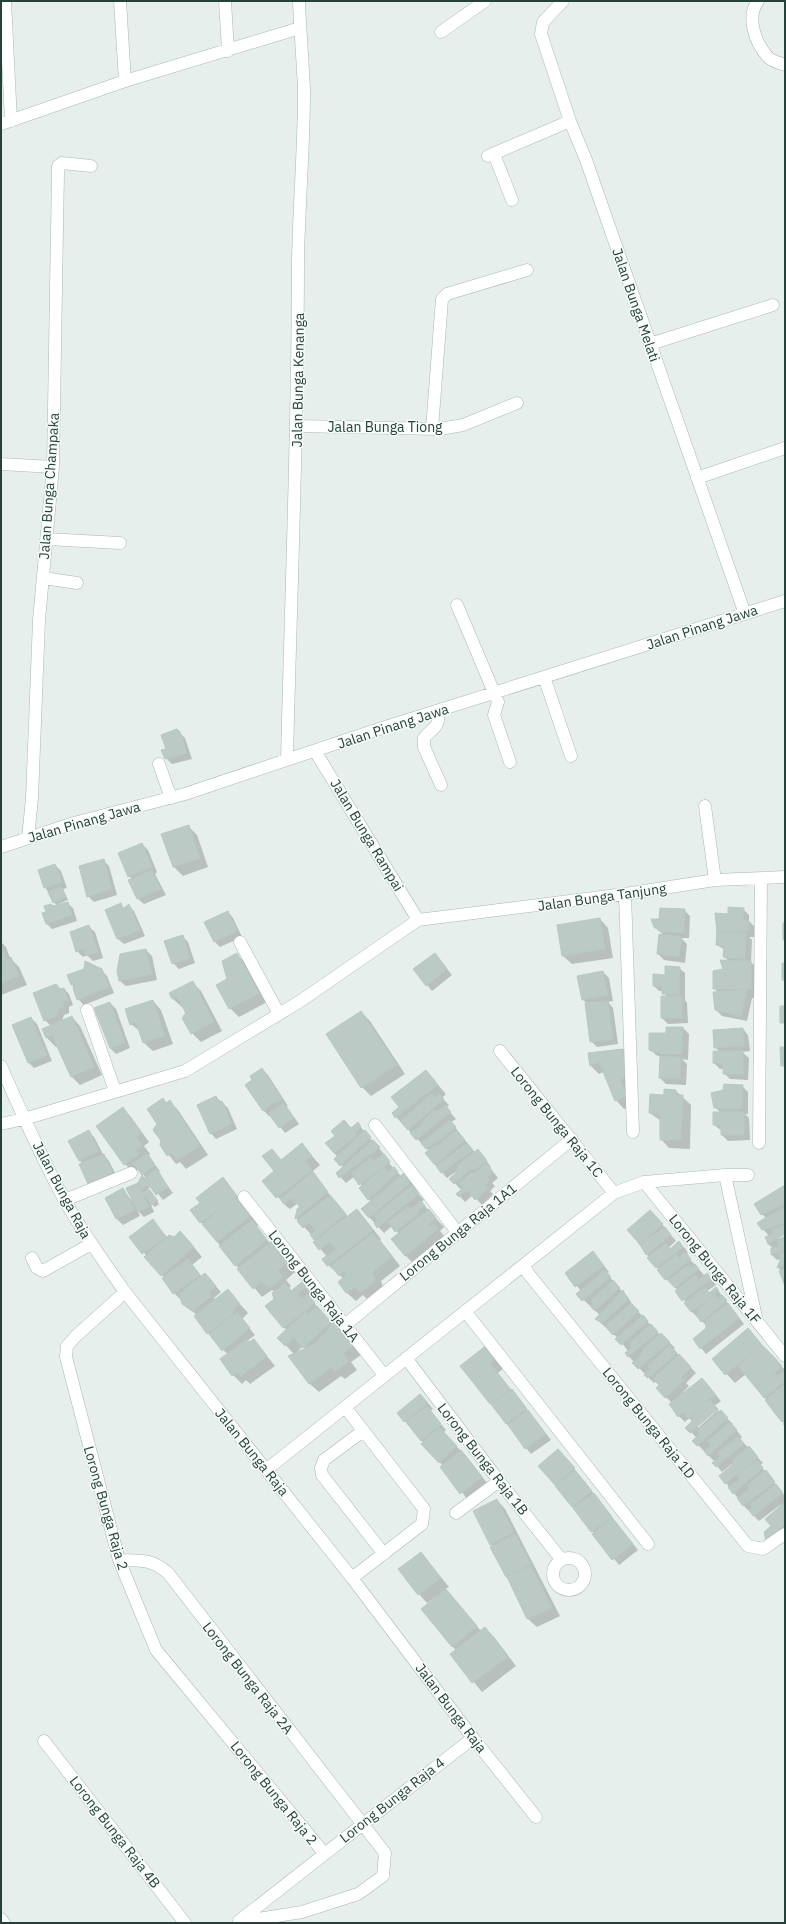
<svg xmlns="http://www.w3.org/2000/svg" width="786" height="1924" viewBox="0 0 786 1924" font-family="'IBM Plex Sans',sans-serif">
  <style>
    .shadow { fill: #0003; fill-rule: evenodd }
    .building { fill: #bbcac4; stroke: #b8c9c2 }
    .lines { fill: none; stroke-linecap: round; stroke-linejoin: round }
    .minor-casing { stroke: #a8b8b2; stroke-width: 13 }
    .minor { stroke: #fff; stroke-width: 12 }
    .labels { text-anchor: middle; dominant-baseline: central; stroke-width: 3; stroke-linejoin: round; paint-order: stroke }
    .street-label { font-size: 14px; fill: #24423a; stroke: #f7fbf9 }
  </style>
  <rect width="100%" height="100%" fill="#e6efeb"/>
  <path class="shadow" d="M179,732L185,738L192,759L172,764L166,758L167,750Z
    M188,826L197,835L208,867L183,876L174,867L163,835Z
    M142,844L148,850L157,872L155,874L166,895L144,904L138,899L130,881L133,880L129,876Z
    M103,860L109,866L117,895L94,902L88,896Z
    M55,865L61,871L67,888L63,889L68,900L56,905L45,887Z
    M67,903L73,908L77,921L52,929L46,923L53,907Z
    M120,904L125,909L129,906L134,911L145,936L124,944L118,939L106,910Z
    M743,909L749,915V921L755,927L754,937H749L752,940L751,962L760,971L759,998H752L747,1021L722,1016L716,1010L718,992L714,988L729,961L724,957L725,950L717,945L716,914L729,915Z
    M684,910L690,916L689,938H681L687,944L685,963L664,960L658,954L665,936L655,927Z
    M228,912L233,918L242,937L220,947L215,942Z
    M600,919L608,928L613,958L572,964L563,956Z
    M89,927L95,932L103,958L93,961L87,955L83,957L77,951Z
    M182,936L188,942L195,963L179,969L173,963Z
    M1,942L6,947L10,958L19,967L27,985L1,995Z
    M146,950L152,956L157,980L126,986L120,981Z
    M435,954L452,975L432,991L427,985Z
    M237,955L246,963L267,1002L239,1017L230,1008L228,980Z
    M679,968L685,973V1000L687,1003L688,1023L668,1024L662,1018L667,997L663,991H659L654,986Z
    M101,970L107,976L114,993L84,1005L78,999L72,984Z
    M603,972L609,978L613,1001L608,1002L613,1008L618,1044L597,1047L591,1041L588,1004L583,1000L579,976Z
    M192,982L201,991L222,1031L201,1042L192,1033L183,1007H182L173,999L170,993Z
    M64,989L69,994L73,1005L69,1007V1013L64,1015L62,1021L72,1017L80,1026L102,1075L80,1085L71,1076L58,1046L56,1047L47,1038L43,1029L51,1026L45,1020L60,990Z
    M153,1001L161,1010L173,1044L153,1051L144,1043L141,1032L131,1024Z
    M110,1003L116,1009L130,1048L116,1054L110,1048L96,1009Z
    M361,1012L370,1021L405,1074L371,1096L362,1087Z
    M31,1018L37,1024L52,1061L34,1068L28,1062Z
    M683,1028L689,1034L688,1060L682,1059L687,1064L686,1085L666,1084L660,1078L661,1057L656,1055L650,1049L667,1034Z
    M743,1029L748,1035L750,1051L742,1052L749,1058L748,1080L730,1079L724,1073V1069H720L714,1063L720,1052L715,1047Z
    M623,1050L632,1059L635,1105L624,1109L616,1100L604,1072L599,1074L590,1065Z
    M262,1069L268,1075L288,1106H286L299,1124L285,1133L271,1115L269,1116L263,1110L254,1080Z
    M426,1071L446,1094L442,1098L449,1105L446,1108L456,1119L451,1122L475,1153L483,1156L491,1167L490,1168L498,1178L492,1183L495,1186L490,1191L493,1194L482,1205L473,1195L465,1202L458,1194L462,1191L451,1179L458,1173L457,1171L447,1178L426,1154L429,1151L396,1117L400,1107Z
    M742,1086L748,1092V1114H745L749,1118L750,1140L728,1141L722,1135V1131L714,1125L721,1113L715,1107Z
    M665,1090L676,1091L691,1105L690,1149L669,1148L661,1139V1121L650,1113L665,1096Z
    M216,1097L228,1108L237,1129L216,1139L211,1133Z
    M163,1100L167,1103L170,1102L178,1110L208,1155L186,1169L180,1162L176,1164L161,1145L162,1141L158,1124Z
    M122,1108L131,1117L149,1142L144,1146L150,1154L148,1156L160,1171L158,1173L173,1193L163,1200L147,1180L146,1181L150,1188L147,1189L159,1204L155,1207L150,1202L154,1212L144,1217L137,1210L140,1216L123,1225L117,1219L106,1198L123,1189L132,1201L133,1200L128,1189L139,1183L142,1177L144,1179L146,1178L139,1169L134,1173L125,1164Z
    M358,1124L384,1154L383,1155L394,1169L402,1177L409,1180L416,1188L415,1190L424,1200L421,1202L444,1227L440,1231L446,1238L414,1264L405,1255L399,1234L392,1226L384,1233L369,1217L371,1202L360,1189L362,1186L355,1176L346,1183L337,1173L344,1168L335,1159L338,1157L334,1153L351,1129Z
    M88,1131L94,1137L103,1154L109,1161L118,1179L95,1189L89,1184L81,1165L83,1164L80,1161Z
    M302,1145L320,1165L313,1171L332,1198L348,1217L357,1210L365,1219L381,1239L380,1240L400,1266L381,1281L384,1290L369,1301L363,1295L356,1301L347,1293L339,1282L344,1279L328,1265L327,1257L315,1242L317,1241L296,1218L300,1207L297,1204L290,1209L286,1206L264,1181L276,1171L282,1161Z
    M223,1179L245,1205L243,1206L258,1225L256,1227L295,1272L286,1280L291,1286L289,1288L292,1291L302,1283L314,1296L311,1299L322,1313L364,1353L351,1362L357,1370L345,1379L341,1376L319,1392L310,1384L289,1356L294,1354L279,1338L287,1331L266,1306L275,1299V1292L272,1290L262,1297L201,1222V1203ZM303,1346L306,1349L296,1353Z
    M785,1186V1233L778,1237V1239L785,1236V1284L781,1271L778,1267L781,1259L777,1260L772,1255L773,1248L768,1244L769,1236L763,1229L766,1218L762,1214Z
    M656,1217L676,1241L669,1247L671,1249L679,1243L685,1248L688,1253L686,1255L695,1265L705,1276L707,1275L716,1285L707,1291L709,1293L716,1288L744,1324L706,1354L701,1348L707,1326L692,1312L678,1290L666,1279L628,1230Z
    M153,1221L168,1238L189,1241L202,1257L192,1265L202,1277L205,1274L221,1292L214,1298L216,1300L228,1291L248,1313L242,1319L255,1335L247,1341L250,1343L254,1340L275,1366L250,1384L246,1380L242,1384L233,1375L228,1355L208,1333L195,1316L197,1315L183,1304L181,1298L180,1299L174,1293L164,1277L131,1237Z
    M593,1252L609,1272L607,1273L615,1284L628,1297L633,1306L660,1335L667,1340L675,1348L673,1349L696,1373L686,1383L689,1386L683,1392L684,1393L702,1379L721,1401L714,1406L698,1425V1428L718,1410L733,1424L732,1425L742,1437L740,1439L763,1463L760,1465L785,1496V1534L767,1540L781,1506L780,1505L759,1521L744,1506L726,1483L733,1463L722,1472L717,1466L715,1462L694,1441L697,1438L687,1428L693,1422L689,1418L685,1422L679,1416L672,1403L657,1388L660,1385L657,1381L654,1383L639,1368L626,1353L628,1351L618,1338L596,1319L600,1315L577,1294L581,1291L566,1273Z
    M748,1330L785,1370V1427L783,1424L784,1423L767,1400L746,1374L735,1383L713,1359Z
    M488,1346L506,1366L498,1373L551,1440L531,1454L490,1403Z
    M426,1401L433,1409L430,1411L446,1430L443,1433L467,1457L487,1483L467,1499L443,1466L405,1421Z
    M564,1456L638,1550L619,1565L540,1466Z
    M497,1500L505,1509L560,1616L537,1627L528,1619L491,1544Z
    M421,1553L449,1587L445,1589L481,1631L485,1628L494,1637L516,1666L482,1692L451,1654L456,1650L452,1646L438,1597L437,1596L427,1603L419,1594Z"/>
  <path class="building" d="M177,729L180,732L187,753L165,759L161,750L166,749L161,735Z
    M189,825L200,858L173,867L161,834Z
    M142,843L152,867L128,877L118,853Z
    M104,859L112,889L87,897L79,866Z
    M55,864L62,882L44,888L38,870Z
    M152,870L161,889L137,899L128,880Z
    M61,886L66,897L53,903L48,892Z
    M68,902L72,915L46,924L42,913L46,912L44,906L51,904L53,906Z
    M121,903L123,909L129,904L140,930L117,939L105,910Z
    M728,907L744,908L743,920L749,921L748,931L717,932L715,913L728,914Z
    M660,908L685,909L684,933L661,932L654,927L651,919H659Z
    M228,911L237,931L214,942L204,922Z
    M600,918L605,949L562,956L557,925Z
    M783,923H785V940H783Z
    M89,925L98,952L86,956L84,949L76,952L70,932Z
    M717,932L746,933L745,959L723,957L724,946L716,945Z
    M659,934L682,937L679,957L657,954Z
    M183,935L190,958L172,964L164,941Z
    M1,946L7,960L11,957L19,976L1,983Z
    M146,949L152,974L119,981L117,971L120,954Z
    M237,953L259,993L229,1009L216,985L227,979L222,961Z
    M435,953L447,969L426,986L413,969Z
    M720,960L751,961V989H713V971L723,969Z
    M85,961L102,969L109,987L77,1000L73,988L76,983L71,985L67,975L84,969Z
    M782,963H785V980H782Z
    M665,966L680,967L679,994H662V986H653V974L665,975Z
    M603,971L608,995L582,1000L577,976Z
    M193,981L214,1022L191,1034L182,1018L186,1013L177,997L172,999L169,993Z
    M56,984L60,989L64,988L68,1000L63,1001V1007L59,1009L56,1016L44,1021L33,993Z
    M747,989L741,1016L715,1010L713,992Z
    M661,996H682V1018H661Z
    M153,1000L165,1036L143,1043L136,1022L130,1025L125,1009Z
    M608,1001L613,1039L590,1042L585,1003Z
    M110,1002L125,1043L110,1048L94,1008Z
    M780,1006H785V1023H780Z
    M361,1011L397,1065L361,1088L326,1034Z
    M72,1016L94,1067L71,1077L54,1040V1035L46,1038L42,1029Z
    M31,1017L47,1055L28,1063L12,1025Z
    M666,1027H683L682,1054H662L649,1050V1033H666Z
    M743,1028L744,1046L714,1048L713,1030Z
    M780,1047H785V1066H781Z
    M623,1049L626,1077L620,1080L627,1096L615,1101L599,1062L590,1066L588,1053Z
    M713,1051H743V1074H723V1064L713,1063Z
    M660,1056L681,1057L680,1079L659,1078Z
    M262,1068L283,1100L273,1103L263,1111L245,1085L252,1080L250,1076Z
    M426,1070L438,1085L395,1118L392,1113L399,1107L391,1097Z
    M724,1084L743,1085L742,1109L714,1108L711,1093L723,1090Z
    M664,1089L676,1090V1095H683L681,1140H660V1114L649,1113L650,1094L664,1095Z
    M431,1094L435,1098L439,1094L444,1099L408,1130L400,1121Z
    M216,1096L219,1103L222,1101L232,1124L210,1134L197,1105Z
    M163,1098L166,1103L170,1100L200,1146L177,1161L172,1153L167,1156L160,1145L161,1141L153,1130L157,1124L147,1109Z
    M284,1103L294,1118L279,1128L268,1113Z
    M445,1105L451,1112L416,1140L410,1133L421,1125L422,1122L434,1110L437,1112Z
    M123,1107L141,1133L136,1137L142,1145L135,1150L139,1154L124,1165L96,1126Z
    M713,1112H744V1135H721V1125H713Z
    M344,1120L351,1128L358,1122L361,1127L356,1132L355,1137L334,1153L325,1143L335,1136L331,1131Z
    M450,1120L456,1127L438,1142H435L426,1149L421,1143Z
    M89,1130L99,1151L79,1161L68,1141Z
    M365,1130L371,1137L340,1166L334,1159Z
    M456,1130L465,1140L435,1165L425,1153L435,1145H438Z
    M373,1140L380,1147L339,1178L336,1173Z
    M302,1143L312,1156L305,1161L312,1170L276,1198L262,1181L274,1171L262,1156L272,1149L281,1160Z
    M467,1143L473,1150L441,1173L436,1166Z
    M478,1149L487,1161L475,1170L471,1169L454,1184L449,1179L457,1172L458,1165Z
    M147,1153L155,1165L142,1175L133,1163Z
    M104,1154L113,1174L88,1184L79,1164Z
    M384,1154L390,1162L359,1185L351,1173L371,1158L373,1161Z
    M486,1163L493,1172L487,1177L490,1180L485,1185L489,1188L475,1200L467,1190L459,1197L456,1194L463,1188L459,1183L471,1173H475Z
    M384,1167L388,1172L394,1167L398,1172L368,1200L359,1188Z
    M157,1169L168,1187L156,1195L144,1178Z
    M313,1172L328,1192L295,1219L297,1209L301,1205L295,1203L291,1198L284,1204L280,1199Z
    M404,1173L411,1182L369,1218L361,1209Z
    M142,1175L148,1185L142,1189L138,1183Z
    M223,1177L237,1196L200,1223L190,1210L200,1203L196,1198Z
    M138,1183L149,1207L138,1212L126,1188Z
    M412,1185L419,1194L377,1228L374,1223L377,1220L374,1216Z
    M785,1185V1204L761,1215L754,1204Z
    M123,1188L135,1210L116,1219L105,1198Z
    M149,1189L158,1201L152,1205L143,1193Z
    M330,1195L346,1214L314,1240L310,1234L315,1230L310,1223L303,1228L297,1221Z
    M235,1197L250,1216L217,1242L202,1224Z
    M421,1201L425,1206L418,1211V1214L395,1232L388,1222L408,1206L410,1209Z
    M785,1206V1223L762,1230L757,1223Z
    M357,1209L373,1230L327,1266L322,1259L336,1249L330,1242L319,1250L313,1242Z
    M429,1209L436,1218L428,1225L430,1227L434,1224L438,1229L405,1256L391,1239Z
    M650,1210L663,1224L640,1244L627,1230Z
    M153,1219L166,1237L142,1254L129,1237Z
    M252,1220L267,1240L235,1266L219,1246Z
    M785,1225V1234L768,1244L765,1237L773,1234L772,1229Z
    M665,1227L671,1235L646,1255L640,1244Z
    M180,1231L194,1247L161,1276L144,1257L169,1235L174,1237Z
    M373,1233L392,1256L373,1272L375,1281L360,1293L355,1287L346,1293L338,1282L347,1274L345,1271L339,1276L331,1266Z
    M785,1238V1250L771,1255V1248L778,1246L777,1240Z
    M679,1241L683,1247L656,1268L647,1258L666,1243L670,1249Z
    M271,1242L287,1263L278,1270L283,1277L270,1288L262,1282L253,1289L237,1269Z
    M593,1251L604,1266L575,1287L565,1273Z
    M685,1252L691,1259L665,1280L657,1270L676,1254L679,1258Z
    M785,1252V1264L777,1268L781,1258L778,1254Z
    M188,1259L200,1275L173,1294L162,1278Z
    M695,1264L699,1269L675,1288L668,1280L688,1265L690,1268Z
    M785,1269V1286L779,1271Z
    M605,1270L611,1277L582,1301L576,1294Z
    M205,1273L216,1286L209,1292L212,1296L192,1311L182,1304L179,1294Z
    M707,1273L711,1279L682,1301L675,1291L695,1275L699,1280Z
    M613,1280L620,1288L595,1311L590,1306L593,1303L591,1300Z
    M302,1282L306,1287L297,1294L302,1299L308,1294L315,1303L283,1328L265,1306L274,1299L272,1293L285,1283L291,1291Z
    M705,1287L709,1293L716,1287L719,1291L691,1312L684,1303Z
    M228,1289L240,1304L234,1308L233,1314L207,1334L194,1316Z
    M623,1290L628,1300L603,1323L595,1319Z
    M714,1295L717,1299L722,1295L727,1300L701,1322L696,1315L699,1313L698,1309Z
    M631,1303L639,1311L613,1335L605,1326Z
    M728,1303L739,1318L700,1349L693,1339L706,1328L705,1321Z
    M317,1306L331,1322L303,1348L294,1338L285,1346L277,1338L306,1311L308,1314Z
    M237,1312L250,1328L222,1351L209,1334Z
    M643,1315L648,1321L621,1345L615,1339Z
    M337,1318L356,1344L343,1353L349,1361L335,1371L332,1367L309,1384L288,1356L315,1344Z
    M651,1324L658,1332L628,1357L625,1353L631,1348L630,1342Z
    M748,1328L762,1345L725,1375L712,1359Z
    M661,1333L670,1342L638,1369L632,1363L641,1355L642,1350Z
    M247,1339L249,1342L254,1339L267,1356L241,1376L237,1372L232,1376L220,1359Z
    M488,1344L498,1357L490,1363L510,1389L490,1404L460,1366Z
    M670,1345L677,1353L648,1378L644,1375L650,1369L647,1366Z
    M762,1345L773,1356L747,1377L738,1366Z
    M679,1354L691,1367L681,1377L684,1380L665,1398L656,1388L659,1385L653,1379Z
    M773,1356L782,1366L756,1388L747,1377Z
    M785,1370V1381L764,1398L756,1388L775,1373L777,1376Z
    M702,1378L716,1395L701,1404L689,1419L683,1413L678,1417L669,1404Z
    M785,1384V1402L773,1411L765,1400Z
    M512,1389L527,1409L506,1424L491,1404Z
    M420,1394L428,1403L404,1422L397,1413Z
    M710,1400L718,1409L690,1433L685,1428L692,1421L693,1416L701,1404Z
    M785,1402V1419L782,1422L773,1411Z
    M427,1406L441,1424L421,1441L406,1422Z
    M528,1410L546,1434L525,1449L508,1425Z
    M721,1410L728,1418L697,1446L692,1441L699,1435L697,1431Z
    M730,1422L737,1430L708,1456L704,1451L711,1445L707,1441Z
    M439,1427L457,1446L439,1463L421,1444Z
    M738,1436L744,1444L716,1467L712,1463L720,1456L718,1452Z
    M749,1446L758,1457L725,1484L719,1476L732,1465L733,1460Z
    M558,1449L575,1468L555,1485L538,1466Z
    M461,1450L482,1477L460,1494L440,1467Z
    M757,1460L763,1468L733,1494L728,1487L739,1479L736,1475Z
    M575,1470L592,1491L572,1507L555,1486Z
    M766,1470L775,1482L743,1506L737,1498L749,1489L747,1485Z
    M776,1484L783,1493L753,1516L749,1510L753,1507L750,1504Z
    M594,1493L612,1517L591,1532L573,1508Z
    M497,1499L514,1532L490,1545L473,1511Z
    M785,1502V1524L766,1541L764,1532L771,1526L765,1519Z
    M612,1518L633,1544L612,1560L592,1534Z
    M515,1534L531,1564L506,1577L490,1547Z
    M421,1552L441,1578L418,1595L398,1569Z
    M531,1566L552,1608L527,1619L507,1577Z
    M446,1589L477,1626L452,1647L421,1609Z
    M485,1627L508,1657L472,1683L450,1654Z"/>
  <g class="lines">
    <defs>
      <path id="minor" d="M5,1L11,121
        M120,1L125,81
        M225,1L228,51
        M563,1L543,22L541,34L570,121L586,160L745,614
        M758,1C746,17 755,43 768,57C771,61 780,63 785,65
        M441,32L485,1
        M1,124L125,81L300,28
        M494,154L512,200
        M488,156L570,121
        M650,344L773,305
        M297,426L440,429L463,425L517,403
        M432,429L442,299L447,294L527,270
        M1,464L53,467
        M697,478L785,448
        M46,539L120,543
        M43,578L77,583
        M457,605L498,702L494,715L510,762
        M544,677L571,756
        M438,712C440,728 433,727 424,738V747L441,785
        M315,751L418,920
        M287,759C291,593 298,426 298,260C299,204 304,148 304,92C303,62 300,31 299,1
        M159,764L171,798
        M705,806L715,880
        M28,838L32,798L39,620L53,467L58,172V166L62,163L91,166
        M1,847L74,823L185,794L379,729L785,601
        M625,894L633,1132
        M240,942L279,1014
        M87,1010L115,1091
        M500,1051L614,1193
        M1,1066C21,1112 41,1157 65,1201C83,1233 104,1262 125,1292L352,1578L473,1738L536,1817
        M1,1124L24,1119L185,1071L299,1002L418,920L625,894L715,880L785,877
        M375,1125L458,1233
        M759,1143L761,879
        M725,1175L756,1317
        M644,1182L785,1356
        M244,1197L384,1375
        M65,1200L131,1173
        M32,1258L37,1268L43,1271L91,1244
        M523,1267L748,1546L763,1549L785,1534
        M125,1292L77,1335L67,1346L66,1357L119,1560L156,1650L324,1853
        M465,1311L648,1544
        M345,1325L572,1139
        M406,1358L499,1481L561,1559
        M345,1407L424,1509L422,1524L352,1578
        M363,1431L324,1460L321,1468L322,1475L384,1554
        M266,1470L614,1193L644,1182L725,1175H748
        M456,1513L499,1481
        M553 1574a16 16 0 1 1 32 0a16 16 0 1 1-32 0Z
        M119,1560C140,1561 151,1558 168,1573L385,1853L383,1876L358,1894L302,1912L239,1922
        M44,1741L185,1923
        M1,1919L4,1923
        M239,1921L473,1738"/>
    </defs>
    <use href="#minor" class="minor-casing"/>
    <use href="#minor" class="minor"/>
  </g>
  <g class="labels">
    <g class="street-label">
      <text transform="translate(636 305) rotate(71)">Jalan Bunga Melati</text>
      <text transform="translate(298 380) rotate(-89)">Jalan Bunga Kenanga</text>
      <text x="385" y="427">Jalan Bunga Tiong</text>
      <text transform="translate(49 486) rotate(-86)">Jalan Bunga Champaka</text>
      <text transform="translate(702 627) rotate(-18)">Jalan Pinang Jawa</text>
      <text transform="translate(393 726) rotate(-18)">Jalan Pinang Jawa</text>
      <text transform="translate(84 822) rotate(-16)">Jalan Pinang Jawa</text>
      <text transform="translate(367 835) rotate(59)">Jalan Bunga Rampai</text>
      <text transform="translate(602 897) rotate(-8)">Jalan Bunga Tanjung</text>
      <text transform="translate(557 1122) rotate(51)">Lorong Bunga Raja 1C</text>
      <text transform="translate(62 1190) rotate(62)">Jalan Bunga Raja</text>
      <text transform="translate(458 1232) rotate(-39)">Lorong Bunga Raja 1A1</text>
      <text transform="translate(715 1269) rotate(51)">Lorong Bunga Raja 1F</text>
      <text transform="translate(314 1286) rotate(52)">Lorong Bunga Raja 1A</text>
      <text transform="translate(649 1423) rotate(51)">Lorong Bunga Raja 1D</text>
      <text transform="translate(252 1452) rotate(51)">Jalan Bunga Raja</text>
      <text transform="translate(483 1459) rotate(52)">Lorong Bunga Raja 1B</text>
      <text transform="translate(106 1508) rotate(74)">Lorong Bunga Raja 2</text>
      <text transform="translate(248 1678) rotate(52)">Lorong Bunga Raja 2A</text>
      <text transform="translate(451 1708) rotate(53)">Jalan Bunga Raja</text>
      <text transform="translate(274 1793) rotate(51)">Lorong Bunga Raja 2</text>
      <text transform="translate(392 1800) rotate(-38)">Lorong Bunga Raja 4</text>
      <text transform="translate(115 1832) rotate(52)">Lorong Bunga Raja 4B</text>
    </g>
  </g>
  <rect width="786" height="1924" fill="none" stroke="#24423a" stroke-width="4"/>
</svg>
